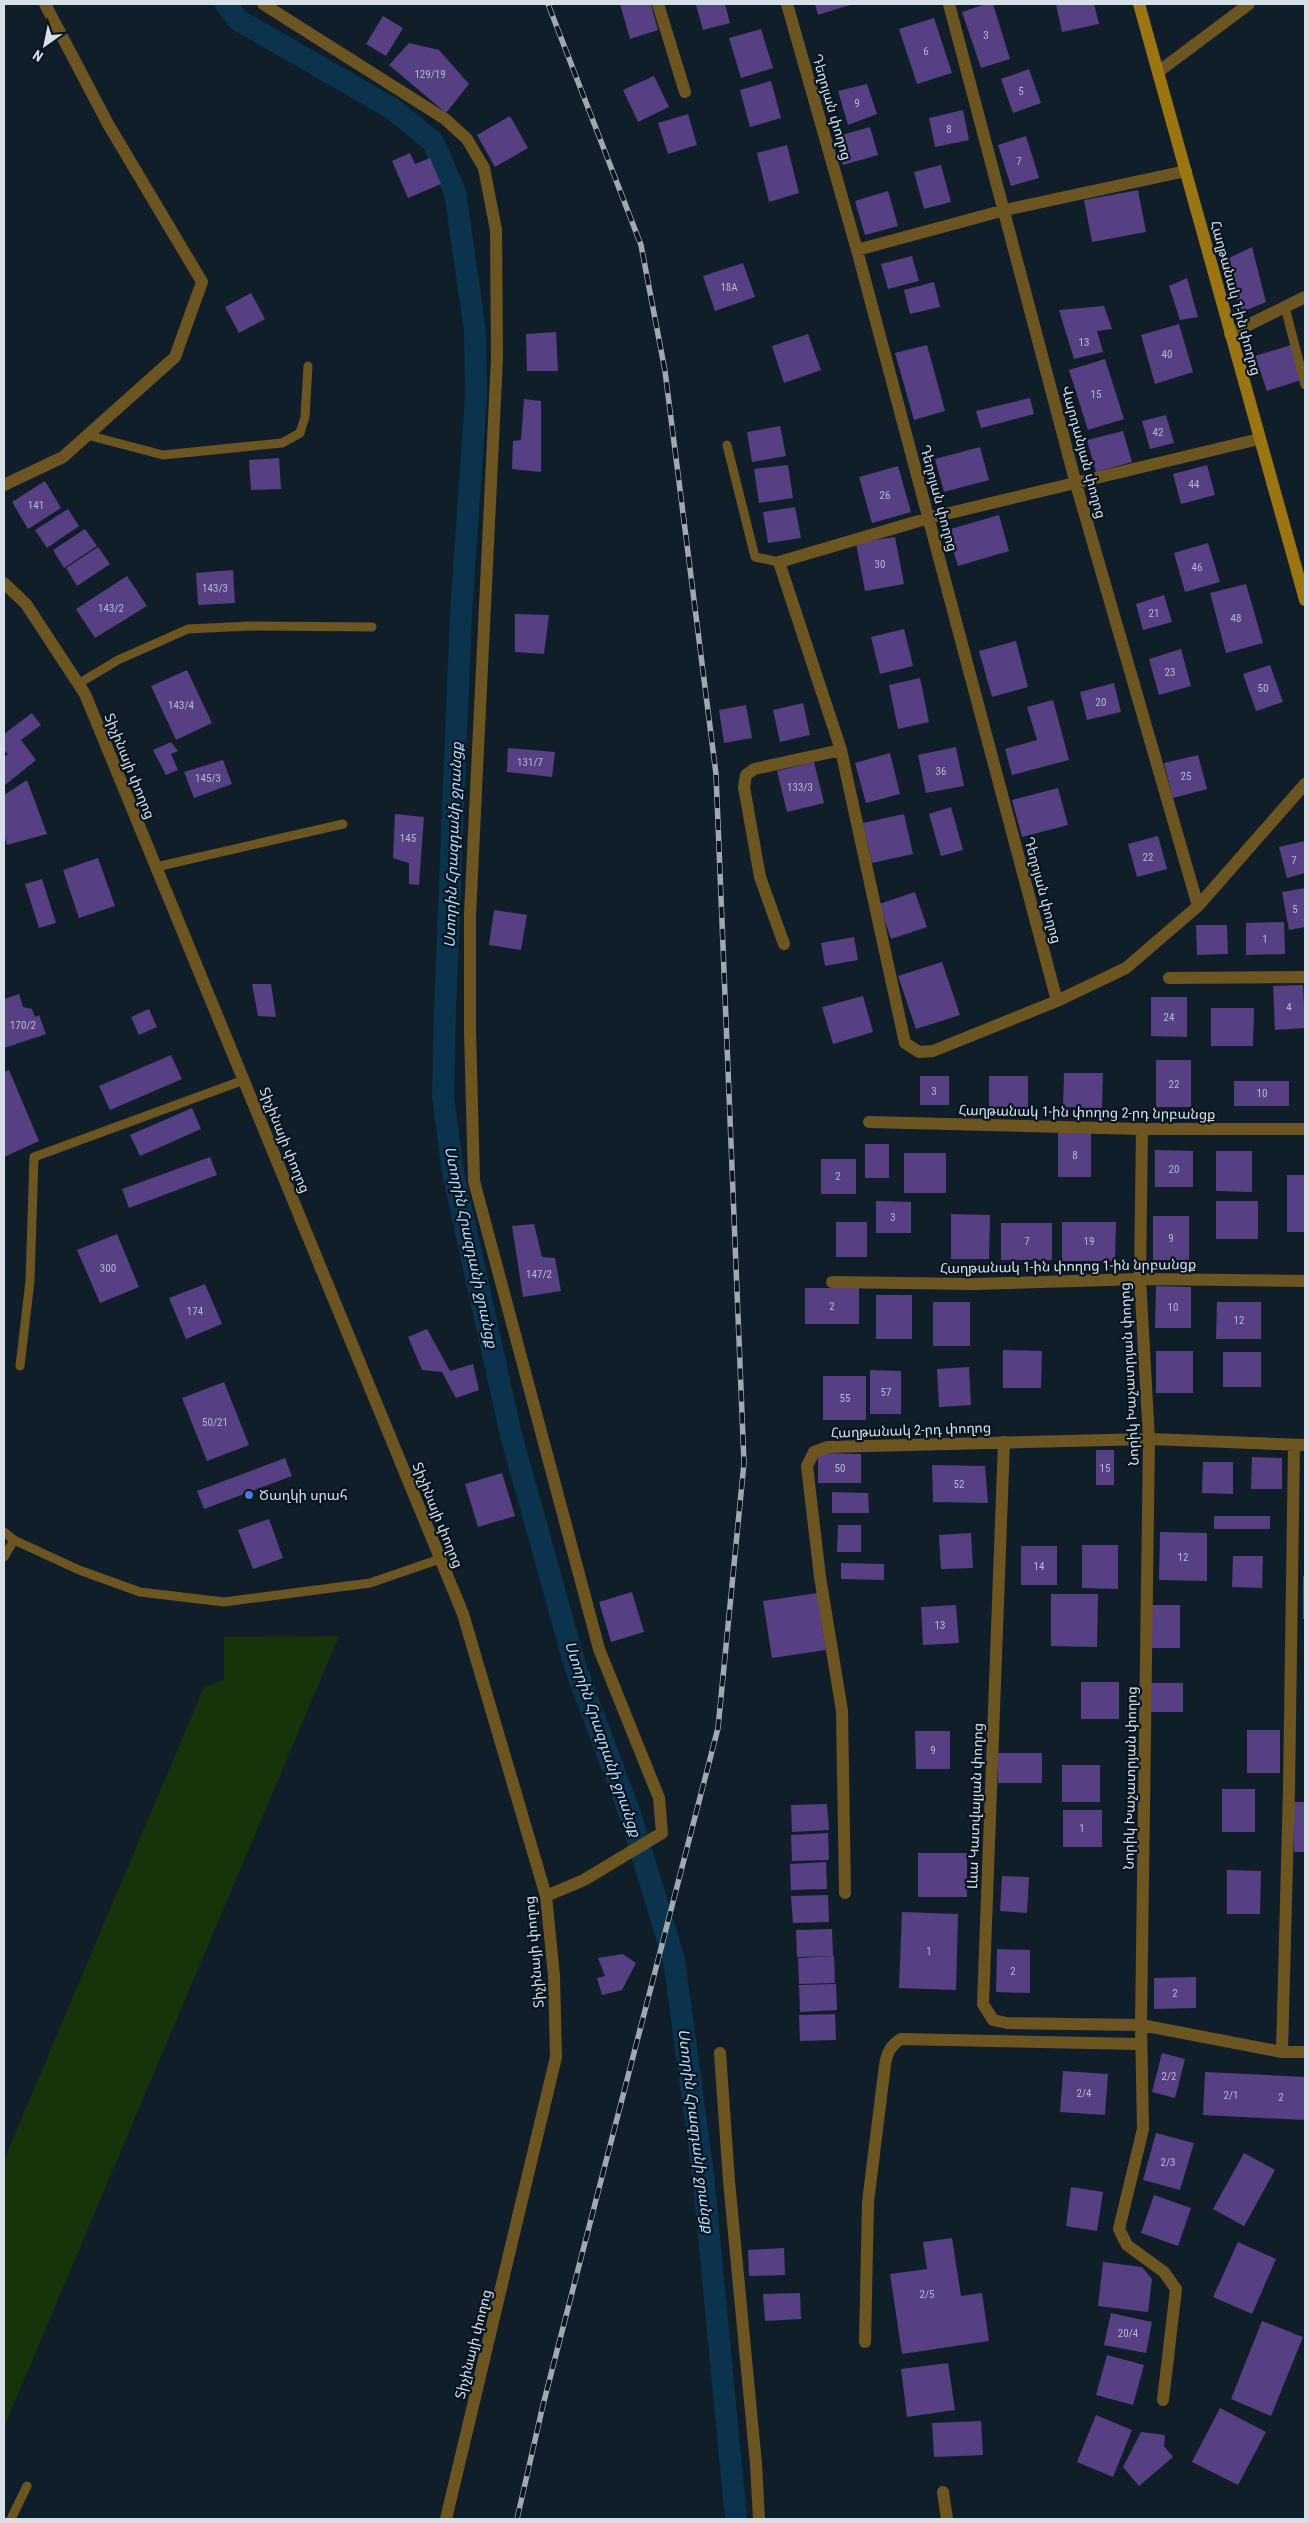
<svg xmlns="http://www.w3.org/2000/svg" width="1309" height="2523" viewBox="0 0 1309 2523" font-family="'Roboto Condensed','Noto Sans Armenian',sans-serif">
  <style>
    .green { fill: #18330a }
    .lines { fill: none; stroke-linecap: round; stroke-linejoin: round }
    .canal { stroke: #0a334e; stroke-width: 22 }
    .building { fill: #563f82 }
    .service { stroke: #6d5522; stroke-width: 9 }
    .minor { stroke: #6d5522; stroke-width: 12 }
    .tertiary { stroke: #6d5522; stroke-width: 12 }
    .secondary { stroke: #9c7513; stroke-width: 12 }
    .rail-casing { stroke: #9ea9b2; stroke-width: 5.5 }
    .rail { stroke: #081520; stroke-width: 4; stroke-dasharray: 11; stroke-linecap: butt }
    .shop-dot { fill: #3f7fe0; stroke: #081520; stroke-width: 2 }
    .labels { text-anchor: middle; dominant-baseline: central; stroke-width: 4.5; stroke-linejoin: round; paint-order: stroke }
    .number-label { font-size: 11px; fill: #b6b8ce }
    .street-label { font-size: 14px; fill: #d6e0e8; stroke: #081520 }
    .poi-label { font-size: 14px; fill: #d6e0e8; stroke: #081520; text-anchor: start }
    .water-label { font-size: 15px; font-style: italic; fill: #b8ddfa; stroke: #081520 }
  </style>
  <rect width="100%" height="100%" fill="#101e2a"/>
  <path class="green" d="M339,1636L4,2427V2160L204,1687L224,1680V1637Z"/>
  <g class="lines">
    <path class="canal" d="M226,4L238,20L393,109L433,142L455,192L475,331L476,396L461,613L445,1008L443,1097L453,1172L511,1435L576,1669L630,1814L674,1960L703,2174L736,2519"/>
  </g>
  <path class="building" d="M620,4H651L658,30L630,39Z
    M725,4L730,23L703,30L696,5Z
    M815,4H853L818,15Z
    M986,4H993L1010,59L981,68L962,12Z
    M1056,4H1094L1099,24L1062,32Z
    M383,16L403,28L386,56L366,44Z
    M934,18L952,73L917,84L899,29Z
    M761,29L773,68L741,78L729,38Z
    M409,43L439,50L469,84L446,113L389,65Z
    M1029,69L1041,103L1013,113L1001,79Z
    M654,76L669,107L638,122L623,90Z
    M771,81L781,118L750,127L740,90Z
    M867,84L877,114L848,125L838,91Z
    M963,110L969,140L935,147L929,118Z
    M688,114L697,145L668,154L658,123Z
    M510,116L528,148L495,167L477,135Z
    M870,127L878,155L843,165L835,137Z
    M1026,136L1039,178L1011,186L998,145Z
    M787,145L799,193L769,202L757,153Z
    M410,153L415,164L430,158L441,184L408,198L392,161Z
    M941,165L951,202L924,209L914,172Z
    M1138,190L1146,232L1092,242L1084,200Z
    M888,191L898,226L865,235L855,201Z
    M1252,247L1266,302L1240,313L1227,259Z
    M912,256L919,281L888,289L881,264Z
    M743,263L755,297L715,311L703,276Z
    M1187,278L1198,317L1180,320L1169,286Z
    M934,282L940,307L910,314L904,290Z
    M251,293L265,319L239,333L225,307Z
    M1104,306L1112,329L1097,331L1103,352L1074,359L1059,310Z
    M1179,324L1193,372L1155,384L1141,335Z
    M556,332L558,371H527L526,334Z
    M808,334L821,370L784,383L772,346Z
    M927,345L945,411L914,420L895,353Z
    M1291,345L1301,380L1267,391L1255,356Z
    M1105,359L1124,419L1088,430L1069,370Z
    M1030,398L1034,414L981,428L976,411Z
    M524,399L541,401V472L512,469L513,441L521,440Z
    M1166,415L1174,443L1150,449L1142,421Z
    M780,426L786,456L752,462L747,432Z
    M1123,431L1132,462L1096,472L1087,440Z
    M980,447L989,480L944,492L935,459Z
    M279,458L281,489L251,490L249,460Z
    M788,465L793,498L759,503L754,469Z
    M1207,465L1215,495L1181,504L1173,474Z
    M898,466L911,512L872,523L859,477Z
    M45,481L61,508L28,529L12,502Z
    M795,507L801,538L768,543L763,512Z
    M68,509L79,526L47,548L35,530Z
    M999,515L1009,551L958,566L947,530Z
    M85,529L97,546L64,568L53,550Z
    M895,537L904,584L865,591L856,543Z
    M1208,543L1220,582L1185,592L1174,553Z
    M98,547L110,564L77,586L66,568Z
    M233,570L235,603L198,605L196,573Z
    M127,576L147,606L95,638L76,609Z
    M1246,584L1263,643L1226,653L1210,593Z
    M1164,595L1172,622L1143,630L1136,604Z
    M515,614L549,615L544,654L515,652Z
    M904,629L913,666L880,674L871,637Z
    M1016,641L1028,687L992,697L979,651Z
    M1181,649L1191,686L1159,695L1149,659Z
    M1270,665L1283,702L1256,711L1243,674Z
    M187,670L212,723L176,740L151,686Z
    M920,678L929,722L898,729L889,685Z
    M1114,683L1121,712L1087,720L1080,692Z
    M1053,700L1069,760L1012,775L1005,749L1037,740L1027,707Z
    M803,703L810,735L780,742L773,710Z
    M746,705L752,738L724,743L719,710Z
    M32,713L41,725L21,740L36,760L4,786V757L8,754L4,750V734Z
    M171,742L178,751L171,754L178,770L166,775L153,750Z
    M956,747L964,786L926,793L918,755Z
    M508,748L555,752L552,777L507,772Z
    M890,753L900,794L866,803L855,763Z
    M1198,755L1207,789L1173,798L1164,763Z
    M223,760L232,784L194,798L184,772Z
    M814,762L824,803L787,812L777,771Z
    M27,780L47,834L7,845L4,835V795Z
    M1058,788L1068,825L1022,837L1012,800Z
    M951,807L963,850L941,856L929,814Z
    M395,814L424,817L419,885L409,884V863L393,858Z
    M904,814L913,854L872,863L863,823Z
    M1158,836L1167,869L1137,877L1128,844Z
    M1305,841V873L1287,878L1279,847Z
    M98,858L115,906L79,918L63,870Z
    M42,879L56,923L39,928L25,884Z
    M1305,888V927L1289,930L1282,892Z
    M915,892L927,927L891,939L879,904Z
    M494,910L527,915L521,950L489,945Z
    M1284,922L1285,954L1246,955V923Z
    M1196,925H1227L1228,954L1197,955Z
    M854,937L858,960L825,966L821,943Z
    M942,962L960,1015L916,1029L898,976Z
    M252,984H271L276,1017L258,1016Z
    M1303,985L1305,1028L1275,1030L1273,986Z
    M19,994L23,1007L32,1009L35,1017L39,1015L46,1034L4,1048V999Z
    M863,996L873,1032L833,1044L822,1007Z
    M1151,997H1187V1037L1151,1036Z
    M1211,1008H1254L1253,1046H1211Z
    M149,1009L157,1027L139,1035L131,1017Z
    M171,1055L182,1079L110,1110L99,1086Z
    M1156,1060H1191V1107H1156Z
    M9,1070L39,1141L4,1157V1072Z
    M1064,1073H1103L1102,1108L1063,1107Z
    M920,1076H949V1105H920Z
    M989,1076H1028V1111L989,1110Z
    M1234,1081H1289V1106H1234Z
    M192,1108L201,1129L140,1156L130,1135Z
    M1058,1133H1091V1177H1058Z
    M865,1144H889V1178H865Z
    M1155,1150L1193,1151V1187H1155Z
    M1216,1151H1252V1192L1216,1191Z
    M904,1153H946V1193H904Z
    M210,1157L217,1175L129,1208L122,1189Z
    M821,1159H856V1194H821Z
    M1287,1175H1305V1232H1287Z
    M876,1201L911,1202V1233H876Z
    M1216,1201H1258V1239H1216Z
    M951,1214L990,1215L989,1259H951Z
    M1153,1216H1189V1260H1153Z
    M836,1222H867V1257H836Z
    M1062,1222H1116L1115,1261H1062Z
    M1001,1223H1052V1260H1001Z
    M534,1224L542,1257L555,1258L561,1291L523,1297L512,1226Z
    M117,1234L139,1287L100,1303L77,1250Z
    M205,1284L222,1324L186,1339L169,1298Z
    M1156,1286L1191,1287V1328H1155Z
    M805,1288H859V1324H805Z
    M876,1295H912V1339H876Z
    M933,1302H970V1346H933Z
    M1217,1302H1261V1339H1216Z
    M427,1329L450,1371L473,1364L479,1390L456,1398L442,1372L422,1370L408,1337Z
    M1003,1350L1042,1351L1041,1388H1003Z
    M1156,1351H1193V1393H1156Z
    M1223,1352H1261V1387H1223Z
    M969,1367L971,1405L939,1407L937,1369Z
    M870,1370L901,1371V1414H870Z
    M823,1376H866V1420H823Z
    M224,1382L249,1445L207,1461L182,1398Z
    M1096,1450H1114V1485H1096Z
    M818,1453L861,1454V1483H818Z
    M1252,1457L1282,1458V1489H1251Z
    M285,1458L292,1476L204,1509L197,1491Z
    M1203,1462H1233V1494L1202,1493Z
    M932,1465L985,1466L988,1503L933,1502Z
    M502,1473L515,1516L478,1527L465,1484Z
    M832,1492L868,1493L869,1513H832Z
    M1214,1516H1270V1529H1214Z
    M269,1519L283,1558L253,1569L238,1530Z
    M838,1525H861V1552H837Z
    M1160,1532L1207,1533V1581L1159,1580Z
    M971,1533L973,1568L941,1569L939,1535Z
    M1082,1545H1118V1589L1082,1588Z
    M1021,1546H1057V1585H1021Z
    M1233,1556H1263L1262,1588L1232,1587Z
    M841,1563L884,1564V1580L841,1579Z
    M1303,1576H1305V1619H1303Z
    M632,1592L644,1632L611,1642L599,1602Z
    M817,1593L826,1650L772,1658L763,1601Z
    M1051,1594H1098L1097,1647L1051,1646Z
    M956,1605L959,1643L923,1645L921,1607Z
    M1152,1605H1180V1648H1152Z
    M1081,1682H1119V1719H1081Z
    M1150,1683H1183V1712H1150Z
    M1247,1730H1280V1773H1247Z
    M915,1731H950V1769H916Z
    M998,1753H1042V1783H998Z
    M1062,1765H1100V1802H1062Z
    M1222,1789H1255V1832H1222Z
    M1294,1802H1305V1852H1294Z
    M827,1804L829,1830L792,1832L791,1805Z
    M1063,1810H1102V1847H1063Z
    M828,1833L829,1860L792,1861L791,1835Z
    M918,1853H967V1897H918Z
    M826,1862L827,1889L791,1890L790,1864Z
    M1227,1870L1261,1871L1260,1914H1227Z
    M1002,1876L1029,1877L1027,1913L1000,1911Z
    M828,1895L829,1922L793,1923L791,1896Z
    M902,1912L958,1914L956,1990L899,1988Z
    M832,1929L833,1956L797,1957L796,1930Z
    M997,1949L1030,1950V1993L996,1992Z
    M623,1954L636,1963L622,1990L602,1995L597,1978L605,1976L598,1958Z
    M834,1956L835,1983L799,1984L798,1958Z
    M1196,1977V2008L1154,2009V1978Z
    M836,1984L837,2010L800,2012L799,1985Z
    M835,2014L836,2040L800,2041L799,2015Z
    M1162,2053L1185,2059L1175,2098L1152,2092Z
    M1063,2071L1108,2074L1105,2115L1060,2112Z
    M1205,2072L1305,2077V2120L1203,2115Z
    M1156,2133L1194,2143L1180,2190L1143,2180Z
    M1244,2153L1275,2170L1244,2226L1213,2209Z
    M1071,2187L1103,2192L1097,2231L1066,2226Z
    M1154,2195L1191,2208L1178,2246L1141,2233Z
    M952,2238L961,2296L982,2293L989,2341L902,2354L890,2274L927,2269L923,2242Z
    M1238,2242L1276,2259L1252,2314L1213,2297Z
    M784,2248L785,2275L749,2276L748,2250Z
    M1103,2262L1142,2267L1152,2279L1148,2312L1098,2306Z
    M800,2293L801,2319L765,2321L763,2294Z
    M1111,2313L1152,2322L1146,2353L1104,2345Z
    M1262,2321L1303,2337L1271,2416L1231,2399Z
    M1107,2355L1144,2365L1133,2405L1096,2395Z
    M948,2363L955,2410L907,2417L901,2369Z
    M1220,2408L1266,2432L1238,2485L1192,2462Z
    M1096,2415L1132,2430L1113,2477L1077,2462Z
    M981,2421L983,2455L934,2457L932,2423Z
    M1141,2432L1165,2435L1164,2446L1173,2457L1139,2486L1123,2467Z"/>
  <g class="lines">
    <path class="service" d="M1285,307L1305,385
      M87,435L163,455L282,443L300,433L305,417L308,366
      M727,445L755,557L779,562
      M78,684L118,660L188,629L250,626L372,627
      M156,867L343,824
      M20,1366L30,1281L34,1157L244,1080
      M4,1532L14,1540L79,1570L140,1592L224,1602L370,1583L440,1559
      M4,1557L14,1540
      M11,2519L27,2486"/>
    <path class="minor" d="M263,4L445,119L467,139L484,168L496,230L497,358L470,915V1031L474,1181L599,1649L659,1798L662,1833L584,1880L546,1896
      M658,4L685,92
      M787,4L857,250L1057,1001
      M949,4L1076,484L1198,906
      M1158,72L1249,4
      M857,250L1005,210L1186,171
      M1230,334L1305,297
      M1259,439L929,518L779,562L841,750L905,1043L919,1052L933,1051L1057,1001L1126,968L1198,906L1305,784
      M4,485L63,457L175,357L202,282L108,124L45,4
      M784,944L760,877L744,787L746,775L754,769L841,750
      M1169,978L1305,977
      M869,1122L1142,1129H1305
      M1142,1129L1140,1279L1149,1439L1141,2025L1143,2129L1119,2229L1127,2245L1164,2272L1176,2289L1163,2400
      M832,1282L975,1284L1140,1279L1305,1281
      M1004,1442L983,2004L993,2020L1007,2023L1141,2025L1282,2052H1305
      M845,1893L842,1711L820,1577L807,1466L814,1452L828,1447L1149,1439L1305,1445
      M1282,2052L1289,1788L1294,1445
      M720,2053L729,2181L756,2464L759,2519
      M865,2342L868,2202L885,2065C887,2053 890,2046 901,2039L1141,2044
      M943,2492L947,2519"/>
    <path class="tertiary" d="M4,583L26,604L85,694L463,1614L546,1896L554,1976L556,2057L446,2519"/>
    <path class="secondary" d="M1139,4L1305,600"/>
    <defs>
      <path id="rail" d="M517,2519L543,2405L718,1728L744,1463L716,774L665,371L641,245L548,4"/>
    </defs>
    <use href="#rail" class="rail-casing"/>
    <use href="#rail" class="rail"/>
  </g>
  <circle class="shop-dot" cx="249" cy="1495" r="5"/>
  <g class="labels">
    <g class="number-label">
      <text x="986" y="35">3</text>
      <text x="926" y="51">6</text>
      <text x="430" y="74">129/19</text>
      <text x="1021" y="91">5</text>
      <text x="857" y="103">9</text>
      <text x="949" y="129">8</text>
      <text x="1019" y="161">7</text>
      <text x="729" y="287">18A</text>
      <text x="1084" y="342">13</text>
      <text x="1167" y="354">40</text>
      <text x="1096" y="394">15</text>
      <text x="1158" y="432">42</text>
      <text x="1194" y="484">44</text>
      <text x="885" y="495">26</text>
      <text x="36" y="505">141</text>
      <text x="880" y="564">30</text>
      <text x="1197" y="567">46</text>
      <text x="215" y="588">143/3</text>
      <text x="111" y="608">143/2</text>
      <text x="1154" y="613">21</text>
      <text x="1236" y="618">48</text>
      <text x="1170" y="672">23</text>
      <text x="1263" y="688">50</text>
      <text x="1101" y="702">20</text>
      <text x="181" y="705">143/4</text>
      <text x="530" y="762">131/7</text>
      <text x="941" y="771">36</text>
      <text x="1186" y="776">25</text>
      <text x="208" y="778">145/3</text>
      <text x="800" y="787">133/3</text>
      <text x="408" y="838">145</text>
      <text x="1148" y="857">22</text>
      <text x="1294" y="860">7</text>
      <text x="1295" y="909">5</text>
      <text x="1265" y="939">1</text>
      <text x="1289" y="1007">4</text>
      <text x="1169" y="1017">24</text>
      <text x="23" y="1025">170/2</text>
      <text x="1174" y="1084">22</text>
      <text x="934" y="1091">3</text>
      <text x="1262" y="1093">10</text>
      <text x="1075" y="1155">8</text>
      <text x="1174" y="1169">20</text>
      <text x="838" y="1176">2</text>
      <text x="893" y="1217">3</text>
      <text x="1171" y="1238">9</text>
      <text x="1027" y="1241">7</text>
      <text x="1089" y="1241">19</text>
      <text x="108" y="1268">300</text>
      <text x="539" y="1274">147/2</text>
      <text x="832" y="1306">2</text>
      <text x="1173" y="1307">10</text>
      <text x="195" y="1311">174</text>
      <text x="1239" y="1320">12</text>
      <text x="886" y="1392">57</text>
      <text x="845" y="1398">55</text>
      <text x="215" y="1422">50/21</text>
      <text x="840" y="1468">50</text>
      <text x="1105" y="1468">15</text>
      <text x="959" y="1484">52</text>
      <text x="1183" y="1557">12</text>
      <text x="1039" y="1566">14</text>
      <text x="940" y="1625">13</text>
      <text x="933" y="1750">9</text>
      <text x="1082" y="1828">1</text>
      <text x="929" y="1951">1</text>
      <text x="1013" y="1971">2</text>
      <text x="1175" y="1993">2</text>
      <text x="1169" y="2076">2/2</text>
      <text x="1084" y="2093">2/4</text>
      <text x="1231" y="2095">2/1</text>
      <text x="1281" y="2097">2</text>
      <text x="1168" y="2162">2/3</text>
      <text x="927" y="2294">2/5</text>
      <text x="1128" y="2333">20/4</text>
    </g>
    <g class="street-label">
      <text transform="translate(832 107) rotate(74)">Դեղոյան փողոց</text>
      <text transform="translate(1236 298) rotate(75)">Հաղթանակ 1-ին փողոց</text>
      <text transform="translate(1084 452) rotate(75)">Վարդանյան փողոց</text>
      <text transform="translate(939 498) rotate(75)">Դեղոյան փողոց</text>
      <text transform="translate(130 766) rotate(68)">Տիչինայի փողոց</text>
      <text transform="translate(1043 890) rotate(75)">Դեղոյան փողոց</text>
      <text transform="translate(1087 1112) rotate(1)">Հաղթանակ 1-ին փողոց 2-րդ նրբանցք</text>
      <text transform="translate(285 1140) rotate(68)">Տիչինայի փողոց</text>
      <text transform="translate(1068 1266) rotate(-1)">Հաղթանակ 1-ին փողոց 1-ին նրբանցք</text>
      <text transform="translate(1129 1374) rotate(-93)">Նորիկ Խաչատրյան փողոց</text>
      <text transform="translate(911 1430) rotate(-2)">Հաղթանակ 2-րդ փողոց</text>
      <text transform="translate(438 1515) rotate(68)">Տիչինայի փողոց</text>
      <text transform="translate(1130 1778) rotate(-89)">Նորիկ Խաչատրյան փողոց</text>
      <text transform="translate(975 1806) rotate(-88)">Լևա Կատվալյան փողոց</text>
      <text transform="translate(534 1952) rotate(-95)">Տիչինայի փողոց</text>
      <text transform="translate(473 2344) rotate(-76)">Տիչինայի փողոց</text>
    </g>
    <g class="poi-label">
      <text x="259" y="1495">Ծաղկի սրահ</text>
    </g>
    <g class="water-label">
      <text transform="translate(453 845) rotate(-88)">Ստորին Հրազդանի ջրանցք</text>
      <text transform="translate(471 1247) rotate(78)">Ստորին Հրազդանի ջրանցք</text>
      <text transform="translate(603 1739) rotate(71)">Ստորին Հրազդանի ջրանցք</text>
      <text transform="translate(696 2131) rotate(83)">Ստորին Հրազդանի ջրանցք</text>
    </g>
  </g>
  <rect width="1309" height="2523" fill="none" stroke="#d6e0e8" stroke-width="10"/>
  <g transform="translate(45 45) rotate(213)" stroke="#081520" stroke-width="4" paint-order="stroke">
  <path d="M0-4L9 19L0 12L-9 19Z" fill="#d6e0e8"/>
  <text y="-8" font-size="14" font-weight="bold" text-anchor="middle" fill="#d6e0e8">N</text>
  </g>
</svg>
